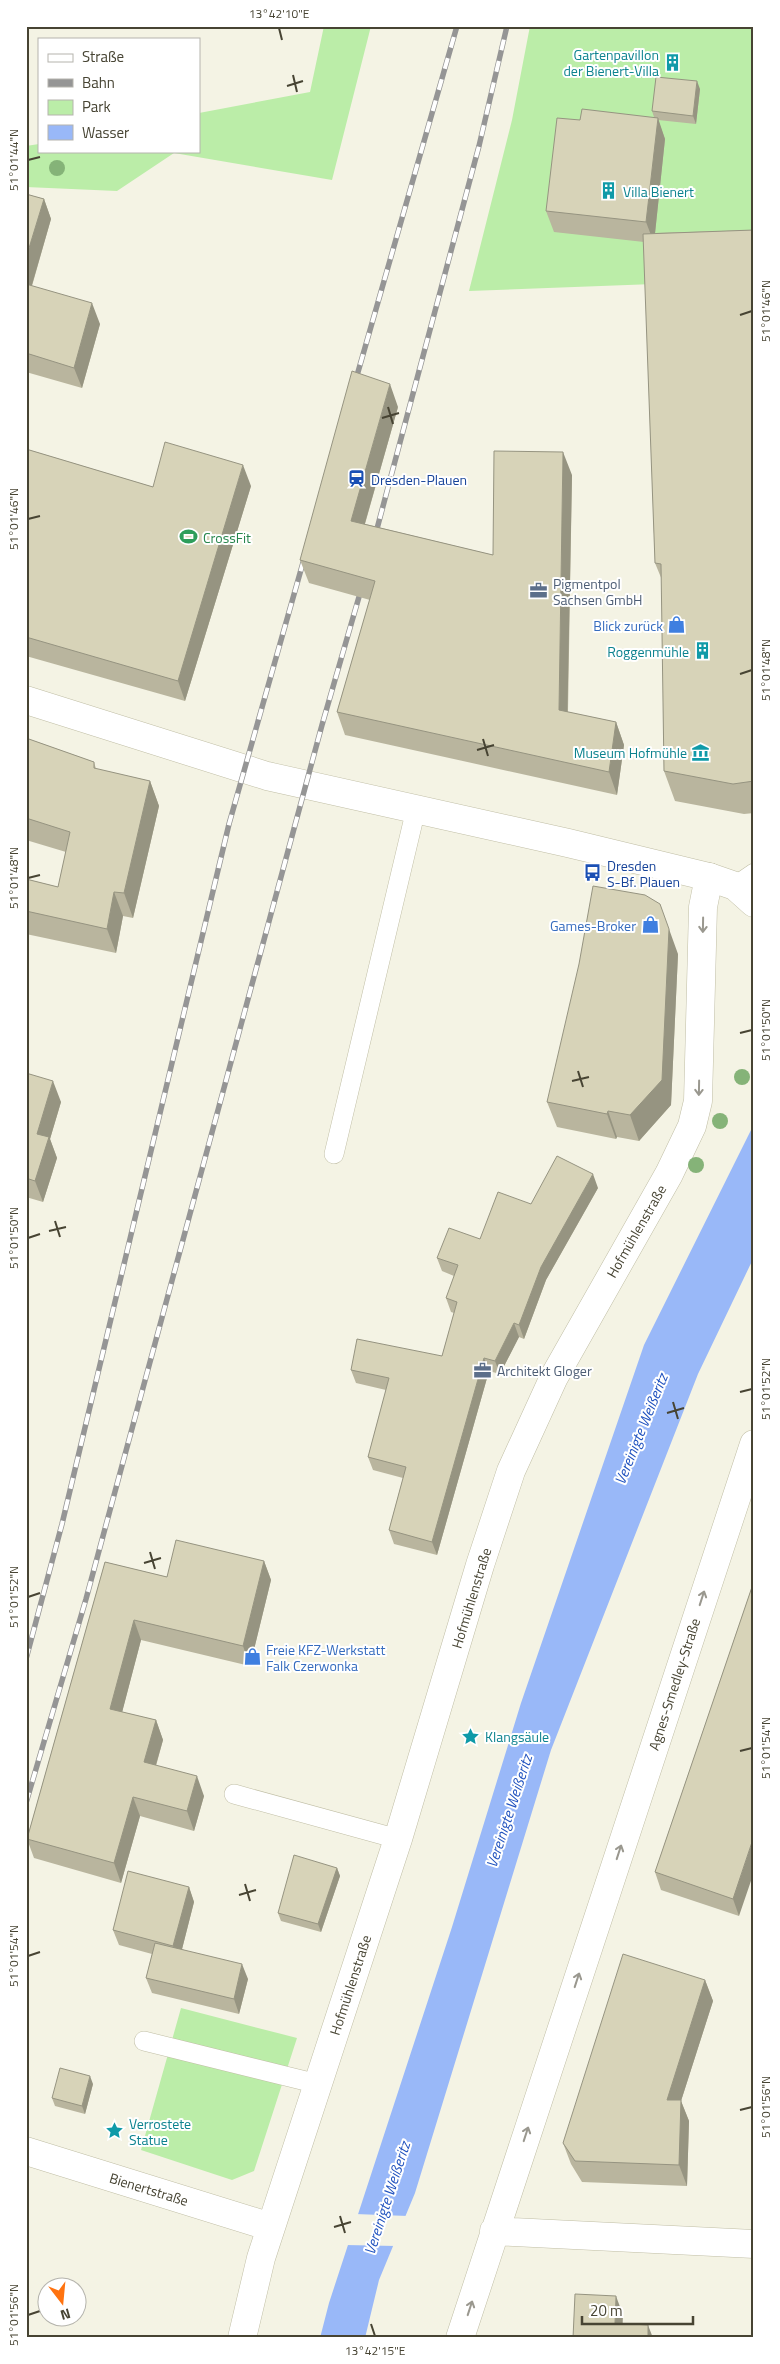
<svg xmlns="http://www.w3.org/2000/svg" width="780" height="2364" viewBox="0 0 780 2364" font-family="'Titillium Web',sans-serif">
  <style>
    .green { fill: #bbeda8 }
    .water { fill: #99b8f8 }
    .pier { fill: #f4f3e4 }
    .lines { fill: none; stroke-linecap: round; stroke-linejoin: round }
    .service-casing { stroke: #c0bea5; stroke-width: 20 }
    .minor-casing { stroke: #c0bea5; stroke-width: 29 }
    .tertiary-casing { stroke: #c0bea5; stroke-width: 29 }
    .service { stroke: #fff; stroke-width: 19 }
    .minor { stroke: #fff; stroke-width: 28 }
    .tertiary { stroke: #fff; stroke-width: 28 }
    .rail-casing { stroke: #959595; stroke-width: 5.5 }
    .rail { stroke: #fff; stroke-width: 4; stroke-dasharray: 11; stroke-linecap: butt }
    .tree { fill: #85b378 }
    .wall { fill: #b9b59e }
    .shaded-wall { fill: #969481 }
    .building { fill: #d7d3b8; stroke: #969481 }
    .oneway { stroke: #9a988f }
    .ticks { fill: none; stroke: #474433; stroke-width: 2 }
    .labels { text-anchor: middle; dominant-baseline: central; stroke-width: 4; stroke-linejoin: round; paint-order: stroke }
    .culture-label { font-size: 14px; fill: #0d838f; stroke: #fff; text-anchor: end }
    .transit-label { font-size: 14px; fill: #164399; stroke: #fff; text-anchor: start }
    .leisure-label { font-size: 14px; fill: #27864d; stroke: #fff; text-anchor: start }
    .service-label { font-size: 14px; fill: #4e5e75; stroke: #fff; text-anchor: start }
    .shop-label { font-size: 14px; fill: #366cbe; stroke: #fff; text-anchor: end }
    .street-label { font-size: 14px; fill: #474433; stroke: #fff }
    .water-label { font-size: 15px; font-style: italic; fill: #2052bf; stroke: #fff }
    .neatline { fill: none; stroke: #474433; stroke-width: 2 }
    .ticks-label { font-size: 12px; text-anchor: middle; fill: #474433 }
  </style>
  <rect width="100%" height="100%" fill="#f4f3e4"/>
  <path class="green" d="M324,26H371L332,180L174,153L117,191L26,187V146L39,144V151H199V113L310,92Z
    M530,26H754V260L654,284L469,291L512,120Z
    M181,2008L297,2038L254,2171L232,2180L141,2150Z"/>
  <path class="water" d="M754,1124V1257L698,1374L551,1750L415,2193L379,2280L365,2338H320L329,2303L452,1927L521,1703L644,1345Z"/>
  <path class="pier" d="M355,2214L408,2216L396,2246L345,2245Z"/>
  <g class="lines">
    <defs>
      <path id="service" d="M735,886L754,873
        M334,1154L416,809
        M234,1794L398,1839
        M144,2041L318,2084"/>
      <path id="minor" d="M26,2151L271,2227
        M494,2231L754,2244
        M242,2338L261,2258L398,1839L480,1565L511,1471L554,1377L669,1174L692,1126L698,1101L703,907L709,877
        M460,2338L754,1444"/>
      <path id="tertiary" d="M26,700L267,776L568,843L709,877L735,886L754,903"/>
    </defs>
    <use href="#service" class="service-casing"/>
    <use href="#minor" class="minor-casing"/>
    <use href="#tertiary" class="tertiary-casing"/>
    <use href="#service" class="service"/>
    <use href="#minor" class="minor"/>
    <use href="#tertiary" class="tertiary"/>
    <defs>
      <path id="rail" d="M354,386L457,26
        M374,540L479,146L507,26
        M26,1659L62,1524L229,824L306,552
        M26,1803L86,1599L322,725L363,583"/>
    </defs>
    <use href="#rail" class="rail-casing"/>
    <use href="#rail" class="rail"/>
  </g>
  <g class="tree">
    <circle cx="57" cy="168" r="8"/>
    <circle cx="742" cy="1077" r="8"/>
    <circle cx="720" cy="1121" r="8"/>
    <circle cx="696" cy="1165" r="8"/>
  </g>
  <path class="wall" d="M700,89L696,124L658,120L665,139L655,233L754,230V813L744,814L675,801L664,771L662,580L655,563L644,242L554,232L546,211L654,117L652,111Z
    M26,194L44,199L51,219L32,286L100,324L82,388L26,372Z
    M398,407L365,524L493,555L572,475L568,712L616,722L624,745L617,795L345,735L337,712L370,600L309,583L300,560Z
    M26,449L153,487L251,486L185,701L26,656Z
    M26,738L94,762L96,769L150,781L159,806L133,918L123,916L116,953L26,934V879L58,887L66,852L26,840Z
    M678,954L671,1105L639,1141L617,1137L616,1139L557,1127L547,1102Z
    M26,1073L61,1102L50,1139L57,1158L43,1202L26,1197Z
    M598,1188L546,1280L524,1339L519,1337L500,1374L489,1371L437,1555L394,1544L389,1530L403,1478L373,1470L368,1457L386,1390L356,1383L351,1370L442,1356L454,1313L451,1312L446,1298L454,1276L442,1271L437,1258L480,1239L531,1204Z
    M264,1561L271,1580L250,1666L141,1640L122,1712L156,1720L163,1740L156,1766L204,1796L194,1831L140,1816L121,1883L34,1858L27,1839L105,1562L167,1577Z
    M754,1581L739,1916L661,1890L655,1872Z
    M337,1868L340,1876L321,1932L281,1921L278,1913Z
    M189,1887L194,1902L182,1949L248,1979L239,2014L152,1993L146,1978L152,1954L119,1945L113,1930Z
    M705,1980L713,2001L681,2101L689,2121L687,2186L582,2182L571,2164L563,2143Z
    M93,2084L85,2114L55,2106L52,2098Z"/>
  <path class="shaded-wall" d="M697,81L700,89L696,124L693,116Z
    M658,118L665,139L654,243L646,222Z
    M44,199L51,219L27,302L26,258Z
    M92,303L100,324L82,388L74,368Z
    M390,384L398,407L359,544L351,521Z
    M563,452L572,475L567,734L559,710Z
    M243,465L251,486L185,701L178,681Z
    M616,722L624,745L617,795L609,772Z
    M150,781L159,806L133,918L124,893Z
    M114,892L123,916L116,953L107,929Z
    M669,929L678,954L671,1105L639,1141L630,1115Z
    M53,1081L61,1102L50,1139L57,1158L43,1202L35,1181L37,1134Z
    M608,1111L617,1137L616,1139L607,1114Z
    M593,1174L598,1188L546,1280L524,1339L519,1325L541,1267Z
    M514,1323L519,1337L500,1374L495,1361Z
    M484,1358L489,1371L437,1555L432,1542Z
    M264,1561L271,1580L250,1666L243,1646Z
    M134,1620L141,1640L118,1728L110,1709Z
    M156,1720L163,1740L151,1782L144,1762Z
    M197,1776L204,1796L194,1831L187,1811Z
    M133,1797L140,1816L121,1883L114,1863Z
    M754,1836V1872L739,1916L733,1899Z
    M337,1868L340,1876L321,1932L318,1924Z
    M189,1887L194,1902L179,1961L173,1946Z
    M242,1964L248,1979L239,2014L234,1999Z
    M705,1980L713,2001L681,2101L689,2121L687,2186L679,2165L667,2100Z
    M90,2076L93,2084L85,2114L82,2106Z
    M616,2296L623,2315L622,2338L615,2323Z
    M648,2325L653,2338H648Z"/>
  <path class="building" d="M656,77L697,81L693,116L652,111Z
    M582,109L658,118L646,222L546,211L557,118L580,120Z
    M26,194L44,199L26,258Z
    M754,230V781L733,784L664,771L661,564L655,563L643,234Z
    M26,284L92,303L74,368L26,353Z
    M352,371L390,384L351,521L493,555L494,451L563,452L559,710L616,722L609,772L337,712L375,581L300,560Z
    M165,442L243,465L178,681L26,637V449L153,487Z
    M26,738L94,762V768L150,781L124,893L114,892L107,929L26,911V879L58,887L70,832L26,818Z
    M593,886L645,895L660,904L669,929L662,1080L630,1115L608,1111L607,1114L547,1102L579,964Z
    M26,1073L53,1081L37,1134L49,1137L35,1181L26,1178Z
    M557,1156L593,1174L541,1267L519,1325L514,1323L495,1361L484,1358L432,1542L389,1530L406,1467L368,1457L389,1378L351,1370L357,1339L442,1356L457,1302L446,1298L458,1265L437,1258L449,1228L480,1239L498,1192L531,1204Z
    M176,1540L264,1561L243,1646L134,1620L110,1709L156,1720L144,1762L197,1776L187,1811L133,1797L114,1863L27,1839L105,1562L167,1577Z
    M754,1581V1836L733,1899L655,1872Z
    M294,1855L337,1868L318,1924L278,1913Z
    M128,1871L189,1887L173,1946L113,1930Z
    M155,1943L242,1964L234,1999L146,1978Z
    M623,1954L705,1980L667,2100H681L679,2165L575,2161L563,2143Z
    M60,2068L90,2076L82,2106L52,2098Z
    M575,2294L616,2296L615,2323L648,2325V2338H573Z"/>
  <defs><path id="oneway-shaft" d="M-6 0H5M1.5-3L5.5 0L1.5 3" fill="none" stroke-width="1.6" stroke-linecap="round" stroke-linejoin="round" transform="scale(1.25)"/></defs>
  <g class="oneway">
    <use href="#oneway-shaft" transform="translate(703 925) rotate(91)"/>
    <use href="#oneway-shaft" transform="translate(699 1088) rotate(91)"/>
    <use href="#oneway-shaft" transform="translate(702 1598) rotate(-72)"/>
    <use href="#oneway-shaft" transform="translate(619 1852) rotate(-72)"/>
    <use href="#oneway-shaft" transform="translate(577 1980) rotate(-72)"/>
    <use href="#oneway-shaft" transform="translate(526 2134) rotate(-72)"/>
    <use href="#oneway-shaft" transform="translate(470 2308) rotate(-72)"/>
  </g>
  <path class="ticks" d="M279,28L282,40M293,75L297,92M287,86L303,81M28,160L40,157M740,315L752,311M388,407L393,424M382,418L399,413M28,519L40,516M740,674L752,670M483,739L488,756M477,750L494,745M28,878L40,875M740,1033L752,1030M578,1071L583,1087M572,1081L589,1077M55,1221L60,1237M49,1231L66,1227M28,1238L40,1234M740,1392L752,1389M673,1402L678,1419M667,1413L684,1408M150,1552L155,1569M144,1563L161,1558M28,1597L40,1593M740,1751L752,1748M245,1884L250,1901M239,1895L256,1890M28,1956L40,1952M740,2110L752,2107M340,2216L345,2233M334,2227L351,2222M28,2315L40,2311M371,2324L375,2336"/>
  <defs>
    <symbol id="building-bare" viewBox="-9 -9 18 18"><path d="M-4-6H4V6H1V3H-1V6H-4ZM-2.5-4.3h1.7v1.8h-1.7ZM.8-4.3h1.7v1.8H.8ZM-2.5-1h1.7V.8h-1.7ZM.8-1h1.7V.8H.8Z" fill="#0f9aa8" stroke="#fff" stroke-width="2.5" paint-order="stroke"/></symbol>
    <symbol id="station-bare" viewBox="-9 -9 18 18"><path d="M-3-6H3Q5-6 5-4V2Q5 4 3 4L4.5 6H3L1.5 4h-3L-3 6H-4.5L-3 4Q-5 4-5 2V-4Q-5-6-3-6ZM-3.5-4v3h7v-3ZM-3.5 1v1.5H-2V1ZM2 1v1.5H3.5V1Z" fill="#1a4fb4" stroke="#fff" stroke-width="2.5" paint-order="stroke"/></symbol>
    <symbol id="stadium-bare" viewBox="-9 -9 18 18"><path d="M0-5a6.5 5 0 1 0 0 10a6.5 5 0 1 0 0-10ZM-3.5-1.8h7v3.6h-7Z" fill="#2e9e5b" stroke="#fff" stroke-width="2.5" paint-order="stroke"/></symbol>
    <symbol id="office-bare" viewBox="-9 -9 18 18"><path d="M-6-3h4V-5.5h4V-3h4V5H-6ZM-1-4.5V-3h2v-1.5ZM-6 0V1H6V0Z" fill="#5c6f8a" stroke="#fff" stroke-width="2.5" paint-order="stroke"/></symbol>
    <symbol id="shop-bare" viewBox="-9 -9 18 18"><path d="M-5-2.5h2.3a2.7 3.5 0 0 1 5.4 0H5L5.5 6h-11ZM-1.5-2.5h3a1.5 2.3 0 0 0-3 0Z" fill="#3f7fe0" stroke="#fff" stroke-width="2.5" paint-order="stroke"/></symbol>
    <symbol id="museum-bare" viewBox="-9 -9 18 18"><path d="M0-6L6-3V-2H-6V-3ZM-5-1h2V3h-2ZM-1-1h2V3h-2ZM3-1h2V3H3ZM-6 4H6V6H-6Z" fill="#0f9aa8" stroke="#fff" stroke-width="2.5" paint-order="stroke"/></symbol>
    <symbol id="bus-bare" viewBox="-9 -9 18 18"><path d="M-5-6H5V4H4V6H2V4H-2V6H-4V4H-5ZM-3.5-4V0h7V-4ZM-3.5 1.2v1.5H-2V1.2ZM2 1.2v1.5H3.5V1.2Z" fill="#1a4fb4" stroke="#fff" stroke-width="2.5" paint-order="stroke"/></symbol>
    <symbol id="sight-bare" viewBox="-9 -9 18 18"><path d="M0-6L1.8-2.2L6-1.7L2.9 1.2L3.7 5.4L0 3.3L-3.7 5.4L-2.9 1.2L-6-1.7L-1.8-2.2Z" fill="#0f9aa8" stroke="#fff" stroke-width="2.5" paint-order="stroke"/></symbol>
  </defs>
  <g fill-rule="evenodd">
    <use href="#building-bare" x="660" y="50" width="25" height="25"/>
    <use href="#building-bare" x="596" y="178" width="25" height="25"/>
    <use href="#station-bare" x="344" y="466" width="25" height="25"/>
    <use href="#stadium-bare" x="176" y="524" width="25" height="25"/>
    <use href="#office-bare" x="526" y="578" width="25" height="25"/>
    <use href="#shop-bare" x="664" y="612" width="25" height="25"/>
    <use href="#building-bare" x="690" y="638" width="25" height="25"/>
    <use href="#museum-bare" x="688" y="740" width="25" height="25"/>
    <use href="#bus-bare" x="580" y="860" width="25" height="25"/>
    <use href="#shop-bare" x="638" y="912" width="25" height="25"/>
    <use href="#office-bare" x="470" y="1358" width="25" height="25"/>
    <use href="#shop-bare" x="240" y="1644" width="25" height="25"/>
    <use href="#sight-bare" x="458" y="1724" width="25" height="25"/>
    <use href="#sight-bare" x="102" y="2118" width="25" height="25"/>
  </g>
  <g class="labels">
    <g class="culture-label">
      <text x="659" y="54">Gartenpavillon<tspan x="659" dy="16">der Bienert-Villa</tspan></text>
      <text x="623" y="191" text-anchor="start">Villa Bienert</text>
      <text x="689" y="651">Roggenmühle</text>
      <text x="687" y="752">Museum Hofmühle</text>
      <text x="485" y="1736" text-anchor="start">Klangsäule</text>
      <text x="129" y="2123" text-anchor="start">Verrostete<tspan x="129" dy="16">Statue</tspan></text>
    </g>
    <g class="transit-label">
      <text x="371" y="479">Dresden-Plauen</text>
      <text x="607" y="865">Dresden<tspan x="607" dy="16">S-Bf. Plauen</tspan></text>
    </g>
    <g class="leisure-label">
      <text x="203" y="537">CrossFit</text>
    </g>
    <g class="service-label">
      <text x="553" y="583">Pigmentpol<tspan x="553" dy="16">Sachsen GmbH</tspan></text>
      <text x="497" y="1370">Architekt Gloger</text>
    </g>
    <g class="shop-label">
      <text x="663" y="625">Blick zurück</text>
      <text x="636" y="925">Games-Broker</text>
      <text x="266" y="1649" text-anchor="start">Freie KFZ-Werkstatt<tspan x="266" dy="16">Falk Czerwonka</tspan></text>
    </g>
    <g class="street-label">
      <text transform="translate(636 1231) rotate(-60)">Hofmühlenstraße</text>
      <text transform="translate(471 1598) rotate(-73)">Hofmühlenstraße</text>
      <text transform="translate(674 1684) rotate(-72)">Agnes-Smedley-Straße</text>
      <text transform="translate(350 1985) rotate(-72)">Hofmühlenstraße</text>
      <text transform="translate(149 2189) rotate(17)">Bienertstraße</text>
    </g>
    <g class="water-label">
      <text transform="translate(641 1429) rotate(-68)">Vereinigte Weißeritz</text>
      <text transform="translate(509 1811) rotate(-72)">Vereinigte Weißeritz</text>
      <text transform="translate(387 2198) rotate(-72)">Vereinigte Weißeritz</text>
    </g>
  </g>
  <rect width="780" height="2364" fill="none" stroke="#ffffff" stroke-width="55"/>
  <rect x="38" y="38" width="162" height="115" fill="#ffffff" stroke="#b5b4ad"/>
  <rect x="48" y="54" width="25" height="8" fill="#ffffff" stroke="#b5b4ad"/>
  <text x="82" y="62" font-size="15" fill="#474433">Straße</text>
  <rect x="48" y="79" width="25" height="8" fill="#959595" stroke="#b5b4ad"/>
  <text x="82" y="88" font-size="15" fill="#474433">Bahn</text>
  <rect x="48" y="100" width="25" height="15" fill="#bbeda8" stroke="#b5b4ad"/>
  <text x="82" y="112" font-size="15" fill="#474433">Park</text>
  <rect x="48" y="125" width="25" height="15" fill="#99b8f8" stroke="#b5b4ad"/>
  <text x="82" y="138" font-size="15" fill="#474433">Wasser</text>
  <g transform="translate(62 2302) rotate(164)"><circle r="24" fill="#ffffff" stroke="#b5b4ad"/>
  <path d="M0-4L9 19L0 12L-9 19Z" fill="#ff7310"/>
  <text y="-8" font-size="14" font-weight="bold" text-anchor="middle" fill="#474433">N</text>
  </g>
  <path d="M582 2316v8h111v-8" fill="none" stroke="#474433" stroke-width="2.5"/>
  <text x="590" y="2316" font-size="15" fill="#474433" stroke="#ffffff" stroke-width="4" paint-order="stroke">20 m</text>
  <rect x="28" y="28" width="724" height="2308" class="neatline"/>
  <g class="ticks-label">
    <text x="279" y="18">13°42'10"E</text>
    <text transform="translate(14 160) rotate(-90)" y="4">51°01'44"N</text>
    <text transform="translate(766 311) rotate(-90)" y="4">51°01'46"N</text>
    <text transform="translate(14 519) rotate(-90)" y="4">51°01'46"N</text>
    <text transform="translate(766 670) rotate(-90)" y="4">51°01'48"N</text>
    <text transform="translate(14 878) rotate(-90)" y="4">51°01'48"N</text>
    <text transform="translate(766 1030) rotate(-90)" y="4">51°01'50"N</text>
    <text transform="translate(14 1238) rotate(-90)" y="4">51°01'50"N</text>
    <text transform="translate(766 1389) rotate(-90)" y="4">51°01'52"N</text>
    <text transform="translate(14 1597) rotate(-90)" y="4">51°01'52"N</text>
    <text transform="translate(766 1748) rotate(-90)" y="4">51°01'54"N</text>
    <text transform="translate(14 1956) rotate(-90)" y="4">51°01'54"N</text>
    <text transform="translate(766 2107) rotate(-90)" y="4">51°01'56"N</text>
    <text transform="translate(14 2315) rotate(-90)" y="4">51°01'56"N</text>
    <text x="375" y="2355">13°42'15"E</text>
  </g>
</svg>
